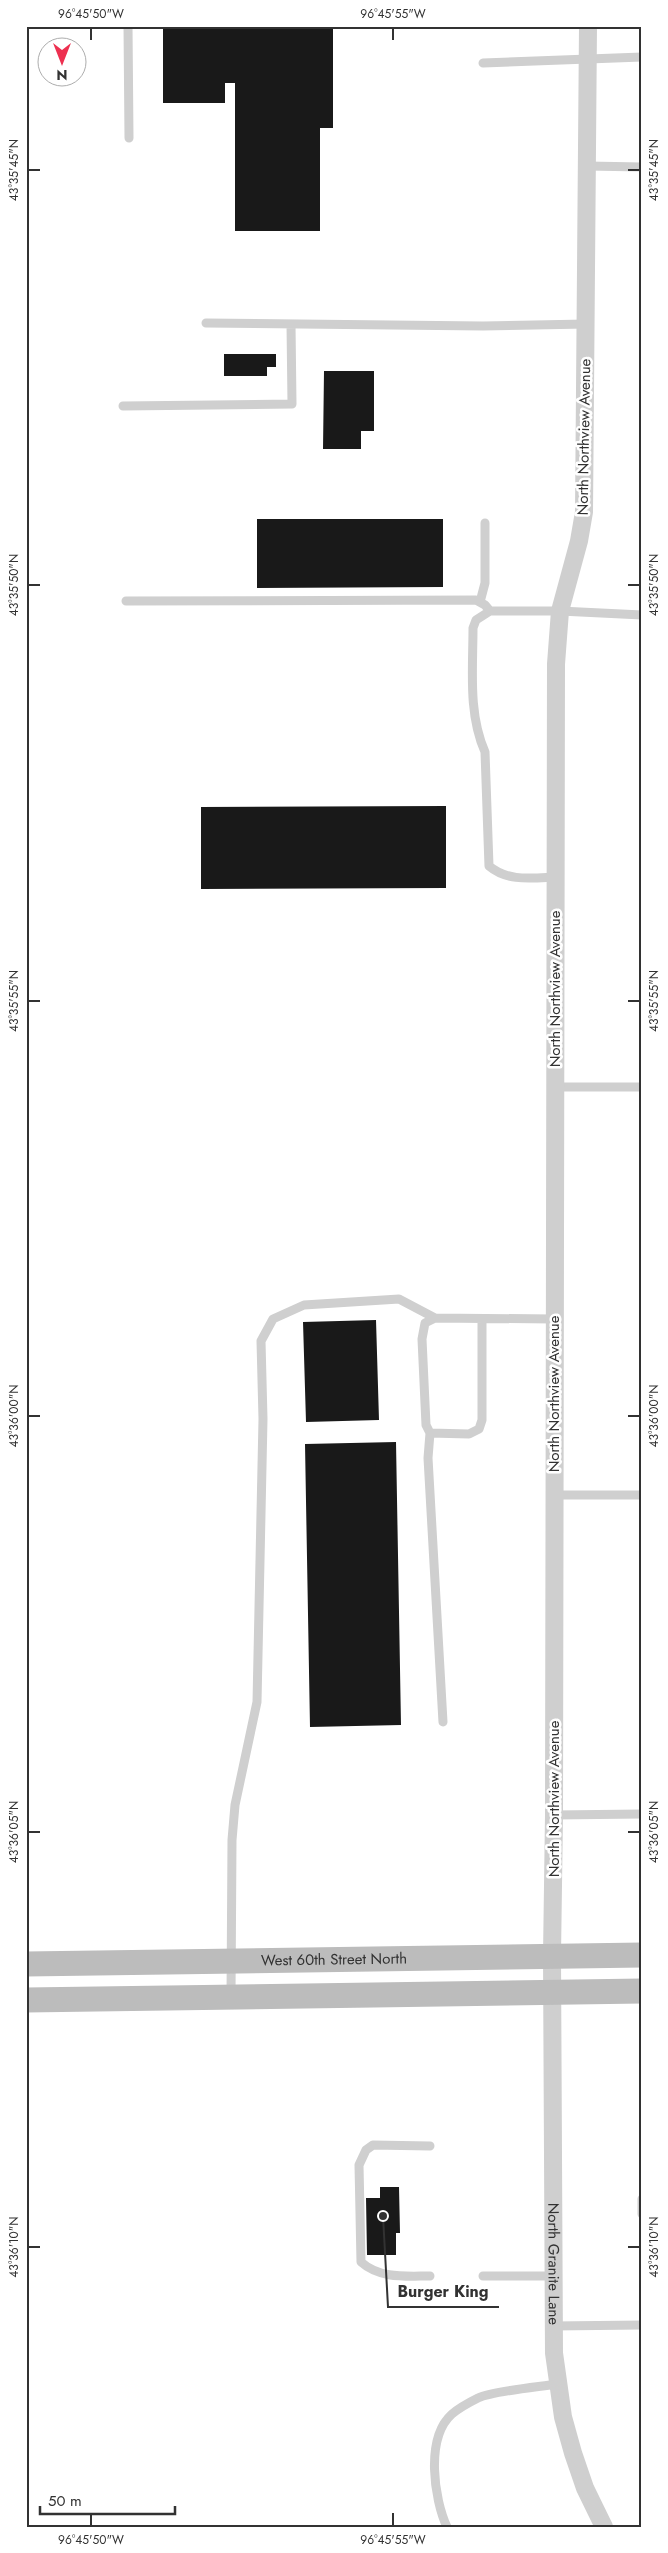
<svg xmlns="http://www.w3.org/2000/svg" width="668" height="2553" viewBox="0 0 668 2553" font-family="Jost,sans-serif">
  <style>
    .building { fill: #191919 }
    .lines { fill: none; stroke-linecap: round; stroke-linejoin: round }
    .lane { stroke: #cfcfcf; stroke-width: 9 }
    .street { stroke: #cfcfcf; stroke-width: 18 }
    .secondary { stroke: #bcbcbc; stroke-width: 25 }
    .ticks { fill: none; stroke: #323232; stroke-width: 2 }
    .labels { text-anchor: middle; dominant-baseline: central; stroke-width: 5; stroke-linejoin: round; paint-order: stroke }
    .street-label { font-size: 15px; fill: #323232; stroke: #fff }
    .leader { fill: none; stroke: #323232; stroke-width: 2 }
    .callout-dot { fill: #323232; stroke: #fff; stroke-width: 2 }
    .callout-label { font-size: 16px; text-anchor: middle; font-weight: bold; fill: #323232; stroke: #fff; stroke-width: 5; stroke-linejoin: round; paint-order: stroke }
    .neatline { fill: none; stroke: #323232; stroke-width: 2 }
    .ticks-label { font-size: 12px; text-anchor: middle; fill: #323232 }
  </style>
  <rect width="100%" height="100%" fill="#fff"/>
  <path class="building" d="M163,26H333V128H320V231H235V83H225V103H163Z
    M224,354H276V367H267V376H224Z
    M324,371H374V431H361V449H323Z
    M257,519H443V587L257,588Z
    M446,806V888L201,889V807Z
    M376,1320L379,1420L306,1422L303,1322Z
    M396,1442L401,1725L310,1727L305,1444Z
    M380,2187H399L400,2233H396V2255H367L366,2198H380Z"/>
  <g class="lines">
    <path class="lane" d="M128,26L129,138
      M483,63L642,57
      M587,166L642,167
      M206,323L483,326L586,324
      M123,406L292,404L291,324
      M126,601L476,600L485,605L490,611
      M480,602L485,583V523
      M556,877C532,878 508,882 489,866L485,752C468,714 473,669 473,628L476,620L490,611H560L642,615
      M555,1087H642
      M482,1319V1420L479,1429L469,1434L430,1433L426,1425L422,1339L425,1323L435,1318L554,1319
      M430,1433L428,1458L443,1722
      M554,1495H642
      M554,1815L642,1814
      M231,1996L232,1840L235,1805L257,1702L263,1419L261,1341L273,1319L304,1305L399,1299L435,1318
      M642,2199V2214
      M430,2276C406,2276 380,2279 361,2262L359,2165L366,2150L373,2145L430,2146
      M483,2276H553
      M553,2326L642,2325
      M447,2527C434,2499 425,2438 452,2414C459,2408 470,2402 478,2398C493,2391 538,2387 557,2384"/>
    <path class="street" id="s1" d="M588,26L584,512L579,541L560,611L556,664L554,1815L552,1956L554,2353L563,2417L573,2453L585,2488L604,2527"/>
    <g class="secondary">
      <path id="s2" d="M26,1964L642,1955"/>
      <path d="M26,2000L642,1991"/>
    </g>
  </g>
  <path class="ticks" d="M91,28V40M393,28V40M28,170H40M628,170H640M28,585H40M628,585H640M28,1001H40M628,1001H640M28,1416H40M628,1416H640M28,1832H40M628,1832H640M28,2247H40M628,2247H640M91,2513V2526M393,2513V2526"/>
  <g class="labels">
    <g class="street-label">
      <text transform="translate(584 437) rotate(-89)">North Northview Avenue</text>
      <text transform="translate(555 989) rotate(-90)">North Northview Avenue</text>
      <text transform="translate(554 1394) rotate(-90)">North Northview Avenue</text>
      <text transform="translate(554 1799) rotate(-90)">North Northview Avenue</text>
      <text stroke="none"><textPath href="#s2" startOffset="308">West 60th Street North</textPath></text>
      <text stroke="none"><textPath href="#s1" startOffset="2241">North Granite Lane</textPath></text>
    </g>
  </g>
  <path class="leader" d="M383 2216L388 2307H499"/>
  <circle class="callout-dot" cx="383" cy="2216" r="5"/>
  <g class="callout-label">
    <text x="443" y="2297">Burger King</text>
  </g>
  <rect width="668" height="2553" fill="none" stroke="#ffffff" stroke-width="55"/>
  <g transform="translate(62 62) rotate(180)"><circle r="24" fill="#ffffff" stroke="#adadad"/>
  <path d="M0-4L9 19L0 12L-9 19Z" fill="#ed3050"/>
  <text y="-8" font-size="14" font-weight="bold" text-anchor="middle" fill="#323232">N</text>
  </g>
  <path d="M40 2506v8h135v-8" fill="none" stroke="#323232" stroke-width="2.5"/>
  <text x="48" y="2506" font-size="15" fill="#323232" stroke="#ffffff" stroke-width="4" paint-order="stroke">50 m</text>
  <rect x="28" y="28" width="612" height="2498" class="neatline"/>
  <g class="ticks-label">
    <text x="91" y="18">96°45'50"W</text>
    <text x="393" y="18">96°45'55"W</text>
    <text transform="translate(654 170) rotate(-90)" y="4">43°35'45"N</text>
    <text transform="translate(14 170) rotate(-90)" y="4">43°35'45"N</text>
    <text transform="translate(14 585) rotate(-90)" y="4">43°35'50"N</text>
    <text transform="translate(654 585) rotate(-90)" y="4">43°35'50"N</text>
    <text transform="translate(654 1001) rotate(-90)" y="4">43°35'55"N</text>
    <text transform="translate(14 1001) rotate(-90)" y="4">43°35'55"N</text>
    <text transform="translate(14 1416) rotate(-90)" y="4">43°36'00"N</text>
    <text transform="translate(654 1416) rotate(-90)" y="4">43°36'00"N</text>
    <text transform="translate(654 1832) rotate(-90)" y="4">43°36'05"N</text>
    <text transform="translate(14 1832) rotate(-90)" y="4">43°36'05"N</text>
    <text transform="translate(654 2247) rotate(-90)" y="4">43°36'10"N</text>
    <text transform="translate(14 2247) rotate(-90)" y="4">43°36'10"N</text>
    <text x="91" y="2544">96°45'50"W</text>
    <text x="393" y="2544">96°45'55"W</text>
  </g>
</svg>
